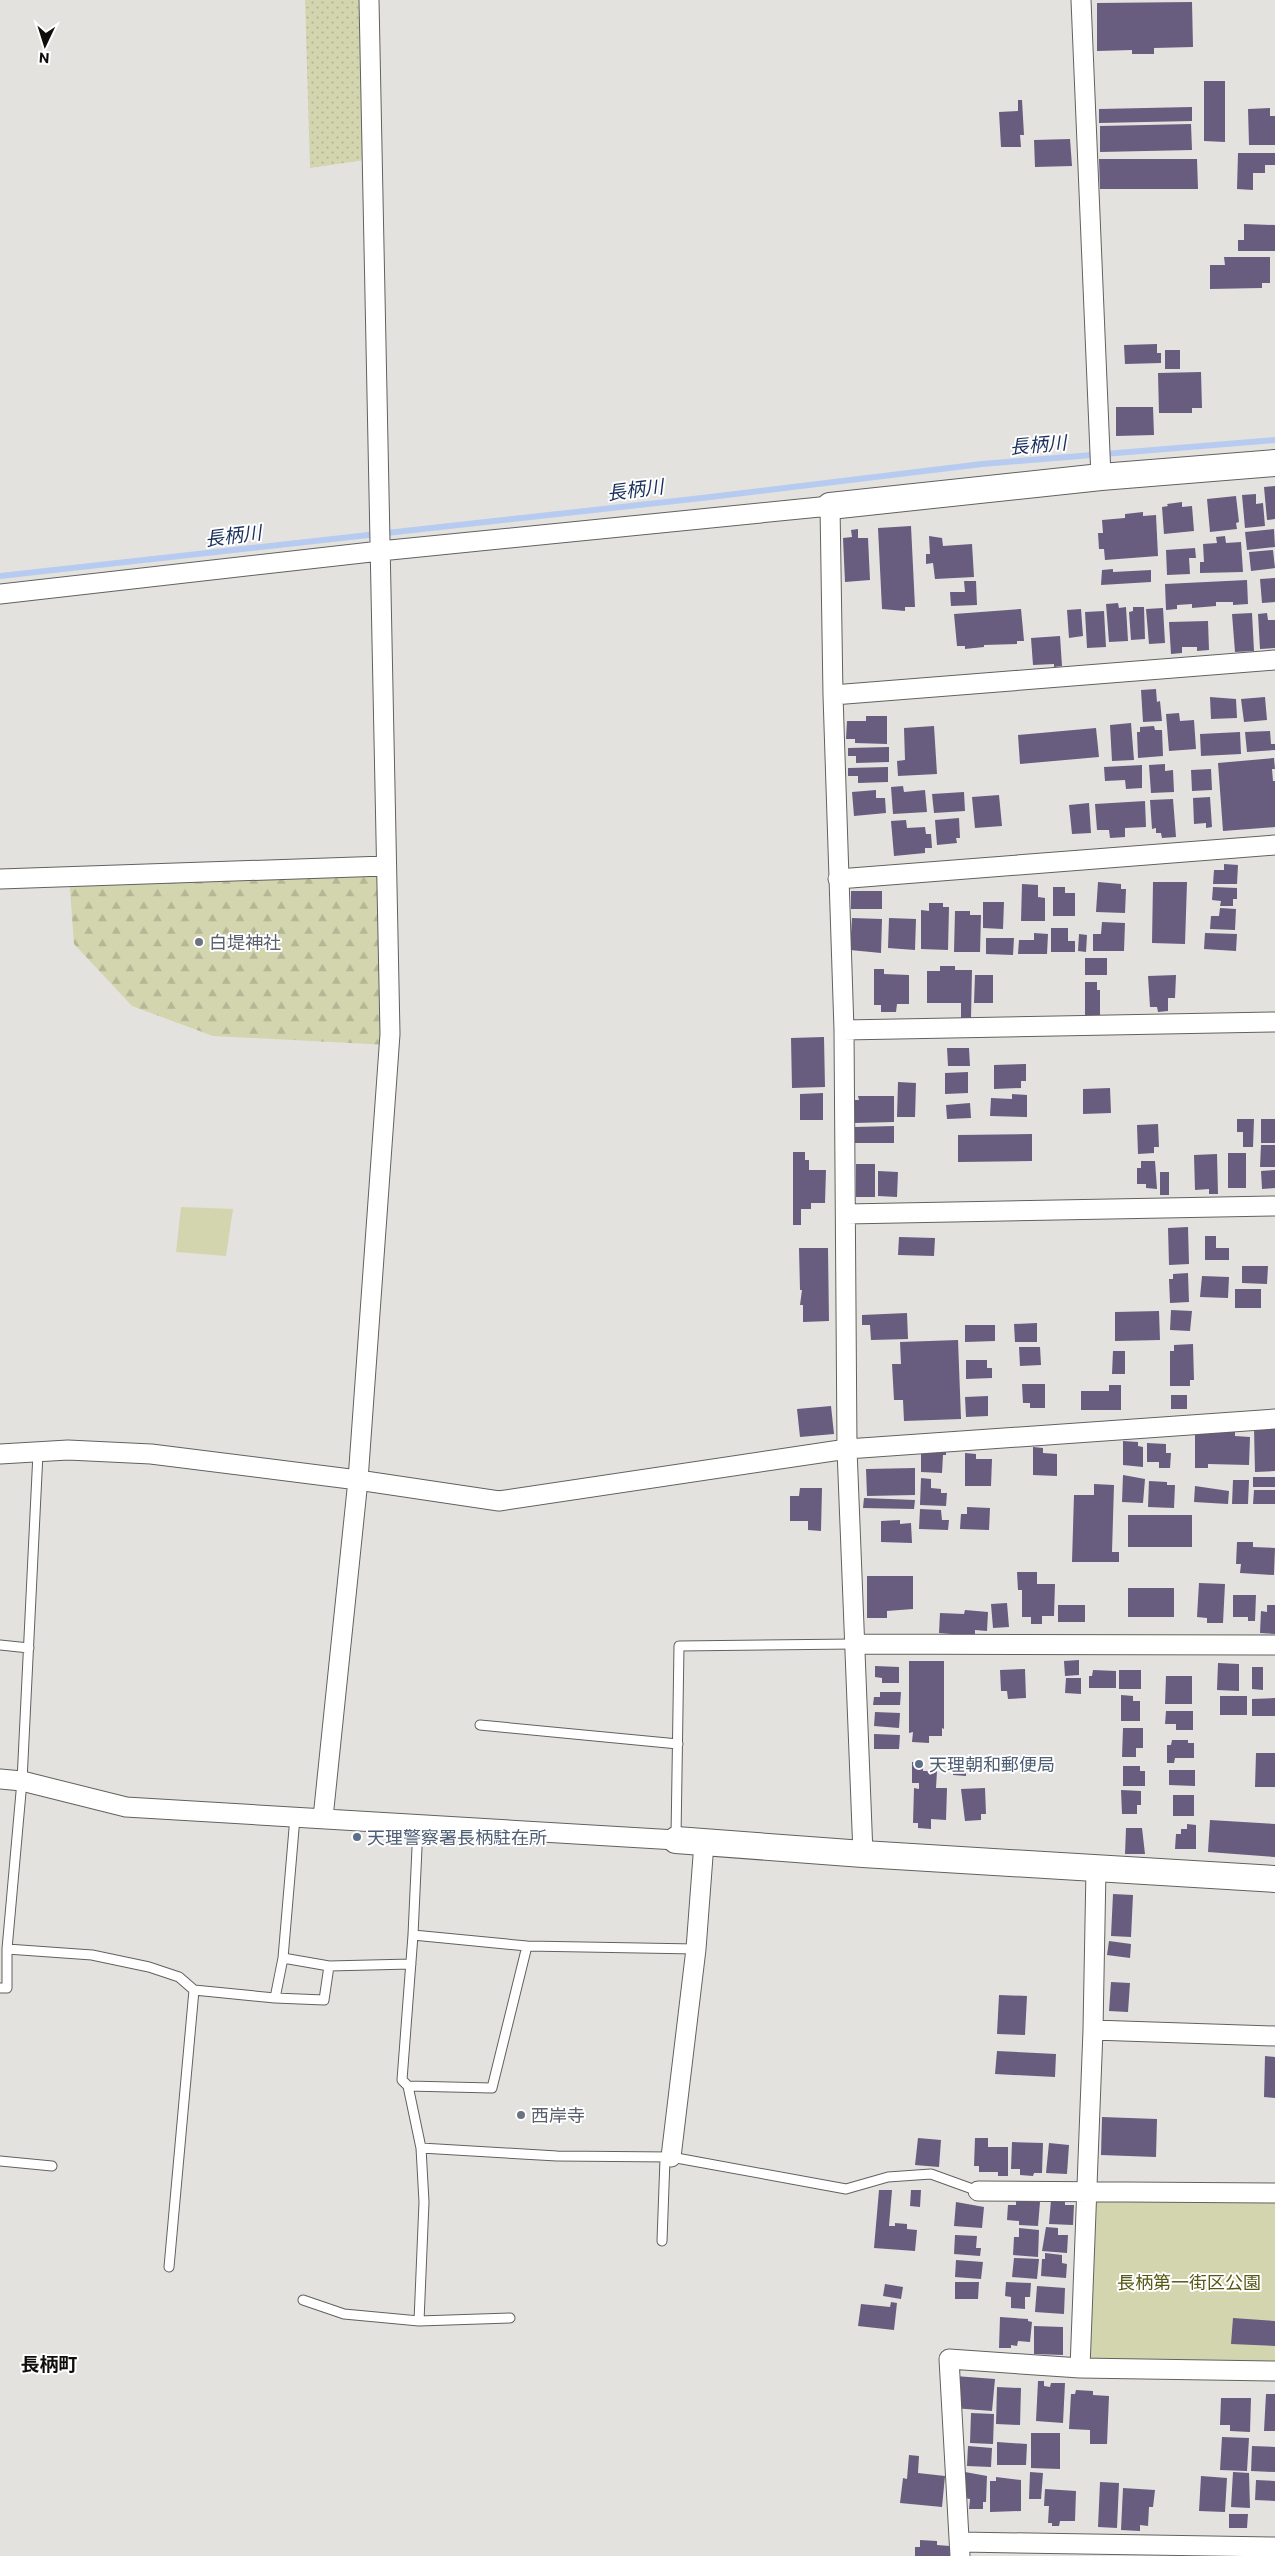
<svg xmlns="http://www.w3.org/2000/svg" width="1275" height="2556" viewBox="0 0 1275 2556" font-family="Commissioner,'Noto Sans JP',sans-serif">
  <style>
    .grass { fill: url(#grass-dots) }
    .forest { fill: url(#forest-firs) }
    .green { fill: #d3d5af }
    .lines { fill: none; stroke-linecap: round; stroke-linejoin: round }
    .stream { stroke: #b7cbf1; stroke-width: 6 }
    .building { fill: #685c7f }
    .lane-casing { stroke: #63615f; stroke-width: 11 }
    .street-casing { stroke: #63615f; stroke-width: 21 }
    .secondary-casing { stroke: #63615f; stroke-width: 28 }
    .lane { stroke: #fff; stroke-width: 9 }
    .street { stroke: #fff; stroke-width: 19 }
    .secondary { stroke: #fff; stroke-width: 26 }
    .worship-dot { fill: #6b7280; stroke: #fff; stroke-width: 2 }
    .service-dot { fill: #5c6f8a; stroke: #fff; stroke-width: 2 }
    .labels { text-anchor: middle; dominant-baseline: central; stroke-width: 4; stroke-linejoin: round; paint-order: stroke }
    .worship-label { font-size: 18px; fill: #5b616d; stroke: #fff; text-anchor: start }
    .service-label { font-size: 18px; fill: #4e5e75; stroke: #fff; text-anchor: start }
    .park-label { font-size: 18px; fill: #575815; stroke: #fff }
    .water-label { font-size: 19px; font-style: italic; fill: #182f5d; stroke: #fff }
    .neighbourhood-label { font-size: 19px; font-weight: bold; fill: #0f0e0d; stroke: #fff }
  </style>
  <defs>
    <pattern id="grass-dots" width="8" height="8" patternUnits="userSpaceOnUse" patternTransform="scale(1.25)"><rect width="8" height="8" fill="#d3d5af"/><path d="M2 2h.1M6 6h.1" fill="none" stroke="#b4b695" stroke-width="1.8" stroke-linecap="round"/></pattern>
    <pattern id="forest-firs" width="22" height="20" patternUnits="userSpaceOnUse" patternTransform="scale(1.25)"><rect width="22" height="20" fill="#d3d5af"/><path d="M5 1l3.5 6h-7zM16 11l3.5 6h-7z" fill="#b4b695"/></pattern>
  </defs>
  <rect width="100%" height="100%" fill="#e4e2df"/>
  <path class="grass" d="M305,0H360L365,160L310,168Z"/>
  <path class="forest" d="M385,866L389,1045L213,1036L132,1006L74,944L69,876Z"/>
  <path class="green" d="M181,1207L233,1209L226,1256L176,1252Z
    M1101,2196L1275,2197V2370L1095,2366L1090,2355L1092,2212Z"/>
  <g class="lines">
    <path class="stream" d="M0,576L702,498L982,464L1275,440"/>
  </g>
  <path class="building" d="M1192,2L1193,47L1154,48V54H1132V50L1097,51V3Z
    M1204,81H1225V142L1204,141Z
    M1018,100H1022L1024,135H1020L1021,147H1001L999,112L1018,111Z
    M1192,107V121L1099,123V109Z
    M1270,108V116H1275V145H1249L1248,109Z
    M1191,124L1192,150L1100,152V126Z
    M1070,139L1072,166L1035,167L1034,140Z
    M1238,153H1275V165H1265V173H1253V190L1237,189Z
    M1099,159H1197L1198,189H1100Z
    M1244,224L1275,225V251H1238V240H1244Z
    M1224,257H1270V283H1262V288L1210,289V265H1225Z
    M1157,344V353H1161V363L1125,364L1124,345Z
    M1165,350H1180V369H1165Z
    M1201,372L1202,408H1192V413H1159L1158,373Z
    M1116,407H1153L1154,435L1116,436Z
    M1275,486V519L1267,520L1264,487Z
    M1256,494V504L1263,503L1265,526L1245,528L1242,495Z
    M1236,496L1239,522L1236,523L1237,529L1210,532L1207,499Z
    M1182,502V507L1192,506L1194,531L1164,534L1162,507L1168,506L1167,504Z
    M1143,512V516L1156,515L1158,556L1105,560L1104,549H1099L1098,533H1103L1102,520L1125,518V514Z
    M911,526L915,607H905V611L882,609L878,528Z
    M858,529V538H868L870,580L845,582L843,538L852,537L851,530Z
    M1274,529L1275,547L1247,550L1245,532Z
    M929,536L942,538L943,546L972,544L974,577L935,579L933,563L926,564V554H930Z
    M1225,536L1226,543L1241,542L1243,572L1200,573V562H1204L1203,544L1217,543L1216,537Z
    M1195,548L1196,558H1189L1190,574L1167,575L1166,550Z
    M1273,550L1275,568L1251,571L1249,552Z
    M1113,569V572L1151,570V582L1101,585L1102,570Z
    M1275,578V602L1262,603L1260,579Z
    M1247,580L1248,604L1233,605V602H1216V606L1192,608V604L1177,605V609L1166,610L1165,584Z
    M964,581H976L977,605L951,606L950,592H965Z
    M1118,603L1119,608L1126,607L1128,641L1109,642L1106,604Z
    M1133,607H1144L1145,639L1131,640L1129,612L1133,611Z
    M1163,608L1165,643L1149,644L1146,609Z
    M1021,609L1024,641H1017V644L984,645V647L965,649V646H957L954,614Z
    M1081,609L1083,636L1069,638L1067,610Z
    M1104,611L1106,647L1087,648L1085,612Z
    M1252,613L1254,651L1235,652L1232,614Z
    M1267,613L1268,620H1275V648L1260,649L1258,614Z
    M1208,621L1209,650L1197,651V647H1182V653L1171,654L1169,622Z
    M1060,636L1062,666L1054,667V664L1033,665L1031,638Z
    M1156,689L1157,702L1160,701L1162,721L1143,722L1141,690Z
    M1210,697L1236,699L1237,718L1211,719Z
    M1265,697L1267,720L1244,722L1241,699Z
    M1179,713L1180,721L1194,720L1196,749L1169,751L1166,714Z
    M866,716H887V744L855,743V739H846L847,721H866Z
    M1131,723L1134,760L1112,761L1110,725Z
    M934,726L937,774L898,776L897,761L905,760L904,728Z
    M1154,726L1155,730H1162L1163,756L1138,758L1137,732H1140V727Z
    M1096,728L1099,757L1020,764L1018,735Z
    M1270,731L1271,744H1275V750L1247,752L1245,732Z
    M1240,732L1241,754L1201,756L1200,734Z
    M889,747V762L856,763V756H848V748Z
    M1274,758L1275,769H1272L1273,781H1275V827L1223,831L1218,763Z
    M1165,764V771L1173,770L1174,792L1151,793L1149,765Z
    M1142,765V788L1126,789L1125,780L1105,781L1104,767Z
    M888,767V782L858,783V776H848V768Z
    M1211,769L1212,790L1192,791L1191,770Z
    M903,786L904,792L925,790L927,812L893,814L891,787Z
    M876,790V798H885L886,813L854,816L852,792Z
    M964,792L965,811L934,813L932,794Z
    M999,795L1002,826L975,828L972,797Z
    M1210,797L1212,827L1206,828V823L1194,824L1193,798Z
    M1173,799L1176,837L1162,838L1161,833H1156V828L1152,829L1150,800Z
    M1145,801L1146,827L1125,828V837L1110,838L1109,830H1097L1095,804Z
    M1089,803L1091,833L1072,834L1069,805Z
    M959,818L960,838H956L957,843L937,845L935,820Z
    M906,820L907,828L925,827L926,834H931L932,848H925V853L894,856L891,821Z
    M1224,864L1238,865L1237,884H1213L1214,870H1224Z
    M1098,882L1121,884V889H1126L1125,913L1096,912Z
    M1153,882H1187L1185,944L1152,943Z
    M1022,884L1038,885V897L1045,898V921H1021Z
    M1053,887H1065V893H1075V916H1053Z
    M1213,887L1237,888V899H1233V906H1220L1221,901L1212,900Z
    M851,891H882V909H851Z
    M983,902H1004L1003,929L983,928Z
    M929,903H943V907H949L948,950L921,949V910L929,911Z
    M1220,908L1236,909L1235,930L1210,929L1211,916H1219Z
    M955,911H970V915H981L980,952H954Z
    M852,918L882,919L881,953L850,950Z
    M889,918L916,919L915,950L888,948Z
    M1102,922L1125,923L1124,951H1093V934H1101Z
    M1051,928H1068V941H1075V952H1051Z
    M1034,933L1048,934L1047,954H1018L1019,940H1034Z
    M1205,933L1237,934L1236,951L1204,949Z
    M1079,934L1087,935L1086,952L1078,951Z
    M986,938H1014L1013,955L986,954Z
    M1085,958H1107V975H1085Z
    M940,966H955V970H972L971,1018H961V1003H927V971H940Z
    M874,969H884V974L909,975V1004H897L896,1012H881V1005H874Z
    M975,975H993V1003H974Z
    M1176,975L1175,998H1168V1011L1158,1012L1157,1007H1150L1148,976Z
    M1085,982H1097V990H1100V1016H1085Z
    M824,1037L825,1087L792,1088L791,1038Z
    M947,1048H969L970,1066H948Z
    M1026,1064V1081H1021V1088L994,1089V1065Z
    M968,1072V1093L945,1094V1073Z
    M898,1082L916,1083L915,1117H897Z
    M1110,1088L1111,1113L1083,1114V1089Z
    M823,1093V1120H800V1094Z
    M1012,1094L1027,1095V1117L990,1116L991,1098L1012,1099Z
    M858,1096H894V1122L854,1123V1100H859Z
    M970,1103L971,1118L947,1119L946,1105Z
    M1237,1119H1254L1253,1147H1243V1132H1237Z
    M1261,1119H1275V1143H1261Z
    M1158,1124L1159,1147H1154V1153L1138,1154L1137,1125Z
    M894,1126V1143H854V1127Z
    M1032,1134V1161L958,1162V1135Z
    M1261,1145H1275V1167H1260Z
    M793,1152H805V1160H809V1170H826L825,1203H811V1209H801V1225H793Z
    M1228,1153H1246V1188H1228Z
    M1217,1154L1218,1194H1209V1189L1195,1190L1194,1155Z
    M1141,1161H1155L1157,1189L1146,1188V1184H1137V1168H1141Z
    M856,1164H875V1197H856Z
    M1275,1170V1188L1262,1189L1261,1171Z
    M878,1171L898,1172L897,1197L878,1196Z
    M1160,1172H1169V1195H1160Z
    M1188,1227L1189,1264L1169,1265L1168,1228Z
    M1205,1236H1216V1248H1229V1260H1205Z
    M899,1237L935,1238L934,1256L898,1255Z
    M799,1248H828L829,1321L803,1322V1305H800L802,1290H800Z
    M1242,1266H1268L1267,1284L1242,1283Z
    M1188,1273L1189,1302L1170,1303L1169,1279H1173V1274Z
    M1202,1276L1229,1277L1228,1298L1200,1297Z
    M1235,1289H1261V1308H1235Z
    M1171,1310L1192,1311L1190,1331L1170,1330Z
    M1159,1311L1160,1340L1115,1341V1312Z
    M907,1313L908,1339L871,1340L870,1325H862V1315Z
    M1037,1323V1342H1015L1014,1324Z
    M965,1325H995V1341L965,1342Z
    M958,1340L961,1419L904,1421L903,1400H894L892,1364H901L900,1342Z
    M1193,1344L1194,1380H1190V1386H1170V1351H1174V1345Z
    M1019,1347H1040L1041,1365L1020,1366Z
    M1113,1351H1125V1374H1112Z
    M966,1360H987V1368H992V1378L966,1379Z
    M1022,1384H1045V1408H1030V1403H1023Z
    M1109,1385H1121V1410H1081V1391H1109Z
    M1171,1395H1187V1409H1171Z
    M988,1396V1416L966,1417L965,1397Z
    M831,1406L834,1434L800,1437L797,1409Z
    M1254,1428H1275V1471L1255,1472Z
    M1195,1430L1235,1431V1436L1250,1437L1249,1465L1208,1464V1468H1195Z
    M1123,1441L1138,1442V1446L1143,1447V1467L1123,1465Z
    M1147,1443L1166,1444V1453H1171L1170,1468H1159V1462H1147Z
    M1033,1447L1043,1448V1453L1057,1454V1476L1033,1475Z
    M921,1452H946V1455H943L942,1473L921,1472Z
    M965,1453L976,1454V1459H992L991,1486H965Z
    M915,1468V1495L867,1496L866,1469Z
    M1123,1475L1145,1479L1143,1503L1122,1502Z
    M1253,1477H1275V1487H1253Z
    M921,1478L931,1479V1488L941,1489V1493H947L946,1506L920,1505Z
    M1233,1480H1249L1248,1504H1232Z
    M1149,1481L1167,1482V1485H1175L1174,1508L1148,1507Z
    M1094,1484L1114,1485L1112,1552H1119V1562H1072L1074,1495H1094Z
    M1195,1486L1229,1491L1228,1504L1194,1502Z
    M800,1488H822L821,1531L808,1530V1521H790V1496H799Z
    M1254,1490H1275V1504H1253Z
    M864,1498L915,1500L914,1509L863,1508Z
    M967,1507L990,1508L989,1530L960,1529L961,1514H967Z
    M920,1509L941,1510L942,1520H949L948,1530L919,1529Z
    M1128,1515H1192V1547H1128Z
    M900,1520V1524L911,1523L912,1543L881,1542V1521Z
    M1237,1542H1253V1547L1275,1548L1274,1575L1240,1573L1241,1564H1236Z
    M1017,1572H1037V1584H1055L1054,1616H1042V1624H1031V1617H1022V1590H1018Z
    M867,1576H913V1609L887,1611V1618H867Z
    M1199,1583L1225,1584L1223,1623H1207V1618L1197,1617Z
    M1128,1588H1174V1617H1128Z
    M1233,1595H1256L1255,1621H1248V1617H1233Z
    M1007,1603L1009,1627L993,1628L991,1604Z
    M1058,1605H1085V1622H1058Z
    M1267,1605H1275V1634L1260,1633L1261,1611L1267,1612Z
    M965,1610L988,1612L987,1631L975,1630V1634L962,1635L939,1633L940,1613L964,1614Z
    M1079,1660V1675L1065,1676L1064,1661Z
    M909,1661H944V1729L942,1728V1736H929V1743L912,1742L913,1732L909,1733Z
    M1218,1663L1239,1664V1691L1217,1690Z
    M875,1666L899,1667V1683H882V1678L875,1677Z
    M1252,1667H1263V1690L1252,1689Z
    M1025,1669L1026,1698L1008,1699L1007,1691H1001L1000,1670Z
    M1093,1670L1116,1671V1688H1089V1676H1092Z
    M1119,1670H1141V1689H1119Z
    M1166,1676H1192V1704H1165Z
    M1066,1678H1081V1694L1065,1693Z
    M880,1692H901L900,1705H873L874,1697H880Z
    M1121,1695L1133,1696V1701H1140V1721H1121Z
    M1220,1696H1247V1715H1220Z
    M1275,1698V1716H1252V1699Z
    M1166,1711H1193V1730H1176V1724H1165Z
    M875,1712L900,1713L899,1728L874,1726Z
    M1123,1728H1143V1748H1136V1757H1122Z
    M874,1734L900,1735L899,1749H874Z
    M1172,1740H1188V1743H1194V1758H1175L1174,1763H1167V1745H1171Z
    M1256,1753H1275V1787H1255Z
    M912,1762L923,1763V1771H937L936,1788H947L946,1820L931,1819V1829L918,1828V1823H913L914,1788L919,1789V1783H912Z
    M954,1765L966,1766V1776L953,1775Z
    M1123,1766H1140V1771H1145V1786H1123Z
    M1169,1770H1195V1786L1169,1785Z
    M985,1788L986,1814H981V1820L965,1821L961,1789Z
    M1121,1790L1141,1791V1805H1137V1814H1122Z
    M1173,1795H1194V1816H1173Z
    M1210,1820L1275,1824V1857L1208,1852Z
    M1187,1824L1196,1825V1849H1175L1176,1834H1181V1829H1187Z
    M1126,1828H1142L1145,1854H1125Z
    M1113,1894L1133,1895L1131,1937L1111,1936Z
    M1109,1941L1131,1944L1130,1958L1107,1955Z
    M1111,1982L1130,1983L1128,2012L1109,2011Z
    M999,1995L1027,1996L1025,2035L997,2034Z
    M997,2051L1056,2054L1055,2077L995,2074Z
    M1265,2056L1275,2057V2098L1264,2097Z
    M1102,2117L1157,2119L1156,2157L1101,2155Z
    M918,2138L941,2140L939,2167L915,2165Z
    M975,2138H988V2147H1008V2176H998V2172H979V2166H974Z
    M1012,2142L1043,2143L1042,2173H1034L1033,2176L1020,2175V2169H1011Z
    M1049,2143L1069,2145L1067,2174L1046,2173Z
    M879,2190H892L889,2226H895V2223L907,2224V2229L917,2230L915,2251L874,2248Z
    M911,2190H921L920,2207L910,2206Z
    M1016,2200L1040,2202L1038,2226L1019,2225V2221L1007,2220L1008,2205H1016Z
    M1051,2200L1065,2201V2205H1074L1073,2225L1049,2224Z
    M956,2202L984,2207L982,2228L954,2226Z
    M1046,2227L1058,2228V2235H1068L1067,2253L1042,2251Z
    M1019,2228L1039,2230L1038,2257L1013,2255L1014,2237H1019Z
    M955,2235L977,2236L976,2248H981L980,2256L954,2254Z
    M1045,2253L1062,2255V2263L1067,2264L1066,2278L1041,2276L1042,2259H1045Z
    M1014,2258L1039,2259L1037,2279L1012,2277Z
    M956,2260L983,2262L981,2279L955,2277Z
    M955,2282H979L978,2299H955Z
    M1006,2282L1031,2283L1030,2297H1025V2309L1011,2308V2297L1005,2296Z
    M885,2284L903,2287L901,2299L883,2296Z
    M1037,2286L1065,2288L1064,2314L1035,2312Z
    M891,2302L897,2303L894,2330L858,2326L861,2304L890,2307Z
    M1000,2317L1028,2319V2321L1032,2322L1030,2342L1018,2341L1017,2346L1011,2345V2348H999Z
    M1233,2318L1275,2321V2346L1231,2344Z
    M1034,2326L1063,2327V2355L1034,2354Z
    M955,2376L995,2379L992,2411L953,2408Z
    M1038,2381H1044V2386L1050,2387L1051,2383H1065L1063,2423L1036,2421Z
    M997,2387L1021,2388L1020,2425L996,2424Z
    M1076,2390L1093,2391V2395L1109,2396L1107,2444H1090V2430L1069,2429L1071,2394H1075Z
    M1266,2394H1275V2431H1264Z
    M1221,2398H1251L1250,2432L1230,2431V2425H1220Z
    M971,2413L994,2414L993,2444L970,2443Z
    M1031,2433H1060V2469L1031,2468Z
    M1222,2437L1249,2438L1247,2471L1220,2470Z
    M997,2442L1027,2444L1026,2465H997Z
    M968,2446L992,2448L991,2467L967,2466Z
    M1252,2446L1275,2447V2472L1251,2471Z
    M909,2455L919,2456L918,2473L945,2476L942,2507L900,2503L903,2478L907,2479Z
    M965,2472L987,2476L986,2502H983V2509H969L970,2499L964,2498Z
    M1030,2472L1043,2473L1041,2499H1029Z
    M1233,2472L1249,2473L1250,2508L1231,2507Z
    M1201,2476L1227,2478L1225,2512L1199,2511Z
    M996,2477L1021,2480V2511L990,2512V2481H996Z
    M1256,2480L1275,2481V2501L1255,2500Z
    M1100,2482L1119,2483L1117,2528L1098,2527Z
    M1123,2488L1155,2490L1153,2507H1149L1148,2526L1140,2525V2531L1121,2530Z
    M1045,2489L1076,2491L1075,2521H1060L1059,2526H1052V2523H1048L1049,2506H1044Z
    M1229,2514H1248L1247,2528H1229Z
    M920,2540L937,2541V2545L950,2546V2556H915V2547H920Z"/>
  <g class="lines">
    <defs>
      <path id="lane" d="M0,1645L29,1648
        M480,1725L678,1744
        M295,1817L283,1958L275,1998L324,2000L329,1966L411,1964
        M418,1826L413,1935L402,2080L408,2086L421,2148L557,2156L671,2157L846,2189L888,2177L931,2174L978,2191
        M676,1837L679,1646L854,1644
        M413,1935L527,1946L696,1949
        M7,1949L22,1781L38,1453
        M283,1958L329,1966
        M0,1988H7V1949L92,1955L149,1967L179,1977L194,1990L275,1998
        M408,2086L492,2088L527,1946
        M0,2161L52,2166
        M662,2241L665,2159
        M169,2267L194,1990
        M303,2300L344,2314L419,2321L510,2318
        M419,2321L424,2202L421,2148"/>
      <path id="street" d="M1081,0L1101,477
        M0,594L380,551L830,506L833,695L844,1030L847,1449L863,1854
        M833,695L1275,660
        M0,879L385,866
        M838,879L1275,845
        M844,1030L1275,1022
        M846,1214L1275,1206
        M0,1454L68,1450L151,1454L358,1480L499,1501L847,1449L1275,1419
        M854,1644L1275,1645
        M0,1779L22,1781L126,1807L676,1840
        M323,1818L358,1480L390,1034L369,0
        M1093,2030L1275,2036
        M671,2157L696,1949L704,1843
        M978,2191L1275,2193
        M1080,2368L1093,2030L1096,1869
        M961,2542L1275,2547
        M960,2556L949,2359L1080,2368L1275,2371"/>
      <path id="secondary" d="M830,506L1101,477L1275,463
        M676,1840L863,1854L1275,1879"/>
    </defs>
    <use href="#lane" class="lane-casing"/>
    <use href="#street" class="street-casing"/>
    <use href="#secondary" class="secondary-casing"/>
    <use href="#lane" class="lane"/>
    <use href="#street" class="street"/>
    <use href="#secondary" class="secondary"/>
  </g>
  <g class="worship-dot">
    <circle cx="199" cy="942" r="5"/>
    <circle cx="521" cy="2115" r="5"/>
  </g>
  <g class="service-dot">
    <circle cx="919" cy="1764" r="5"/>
    <circle cx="357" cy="1837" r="5"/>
  </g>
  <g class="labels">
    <g class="worship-label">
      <text x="209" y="942">白堤神社</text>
      <text x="531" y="2115">西岸寺</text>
    </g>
    <g class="service-label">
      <text x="929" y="1764">天理朝和郵便局</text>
      <text x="367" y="1837">天理警察署長柄駐在所</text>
    </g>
    <g class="park-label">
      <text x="1189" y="2282">長柄第一街区公園</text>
    </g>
    <g class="water-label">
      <text transform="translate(1038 444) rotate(-5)">長柄川</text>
      <text transform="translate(635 489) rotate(-7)">長柄川</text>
      <text transform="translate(233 535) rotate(-7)">長柄川</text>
    </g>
    <g class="neighbourhood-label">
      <text x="49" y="2363">長柄町</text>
    </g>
  </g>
  <g transform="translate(45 45) rotate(184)" stroke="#ffffff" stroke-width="4" paint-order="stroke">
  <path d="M0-4L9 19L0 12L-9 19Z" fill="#0f0e0d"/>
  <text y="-8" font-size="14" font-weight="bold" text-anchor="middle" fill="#0f0e0d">N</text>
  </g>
</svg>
